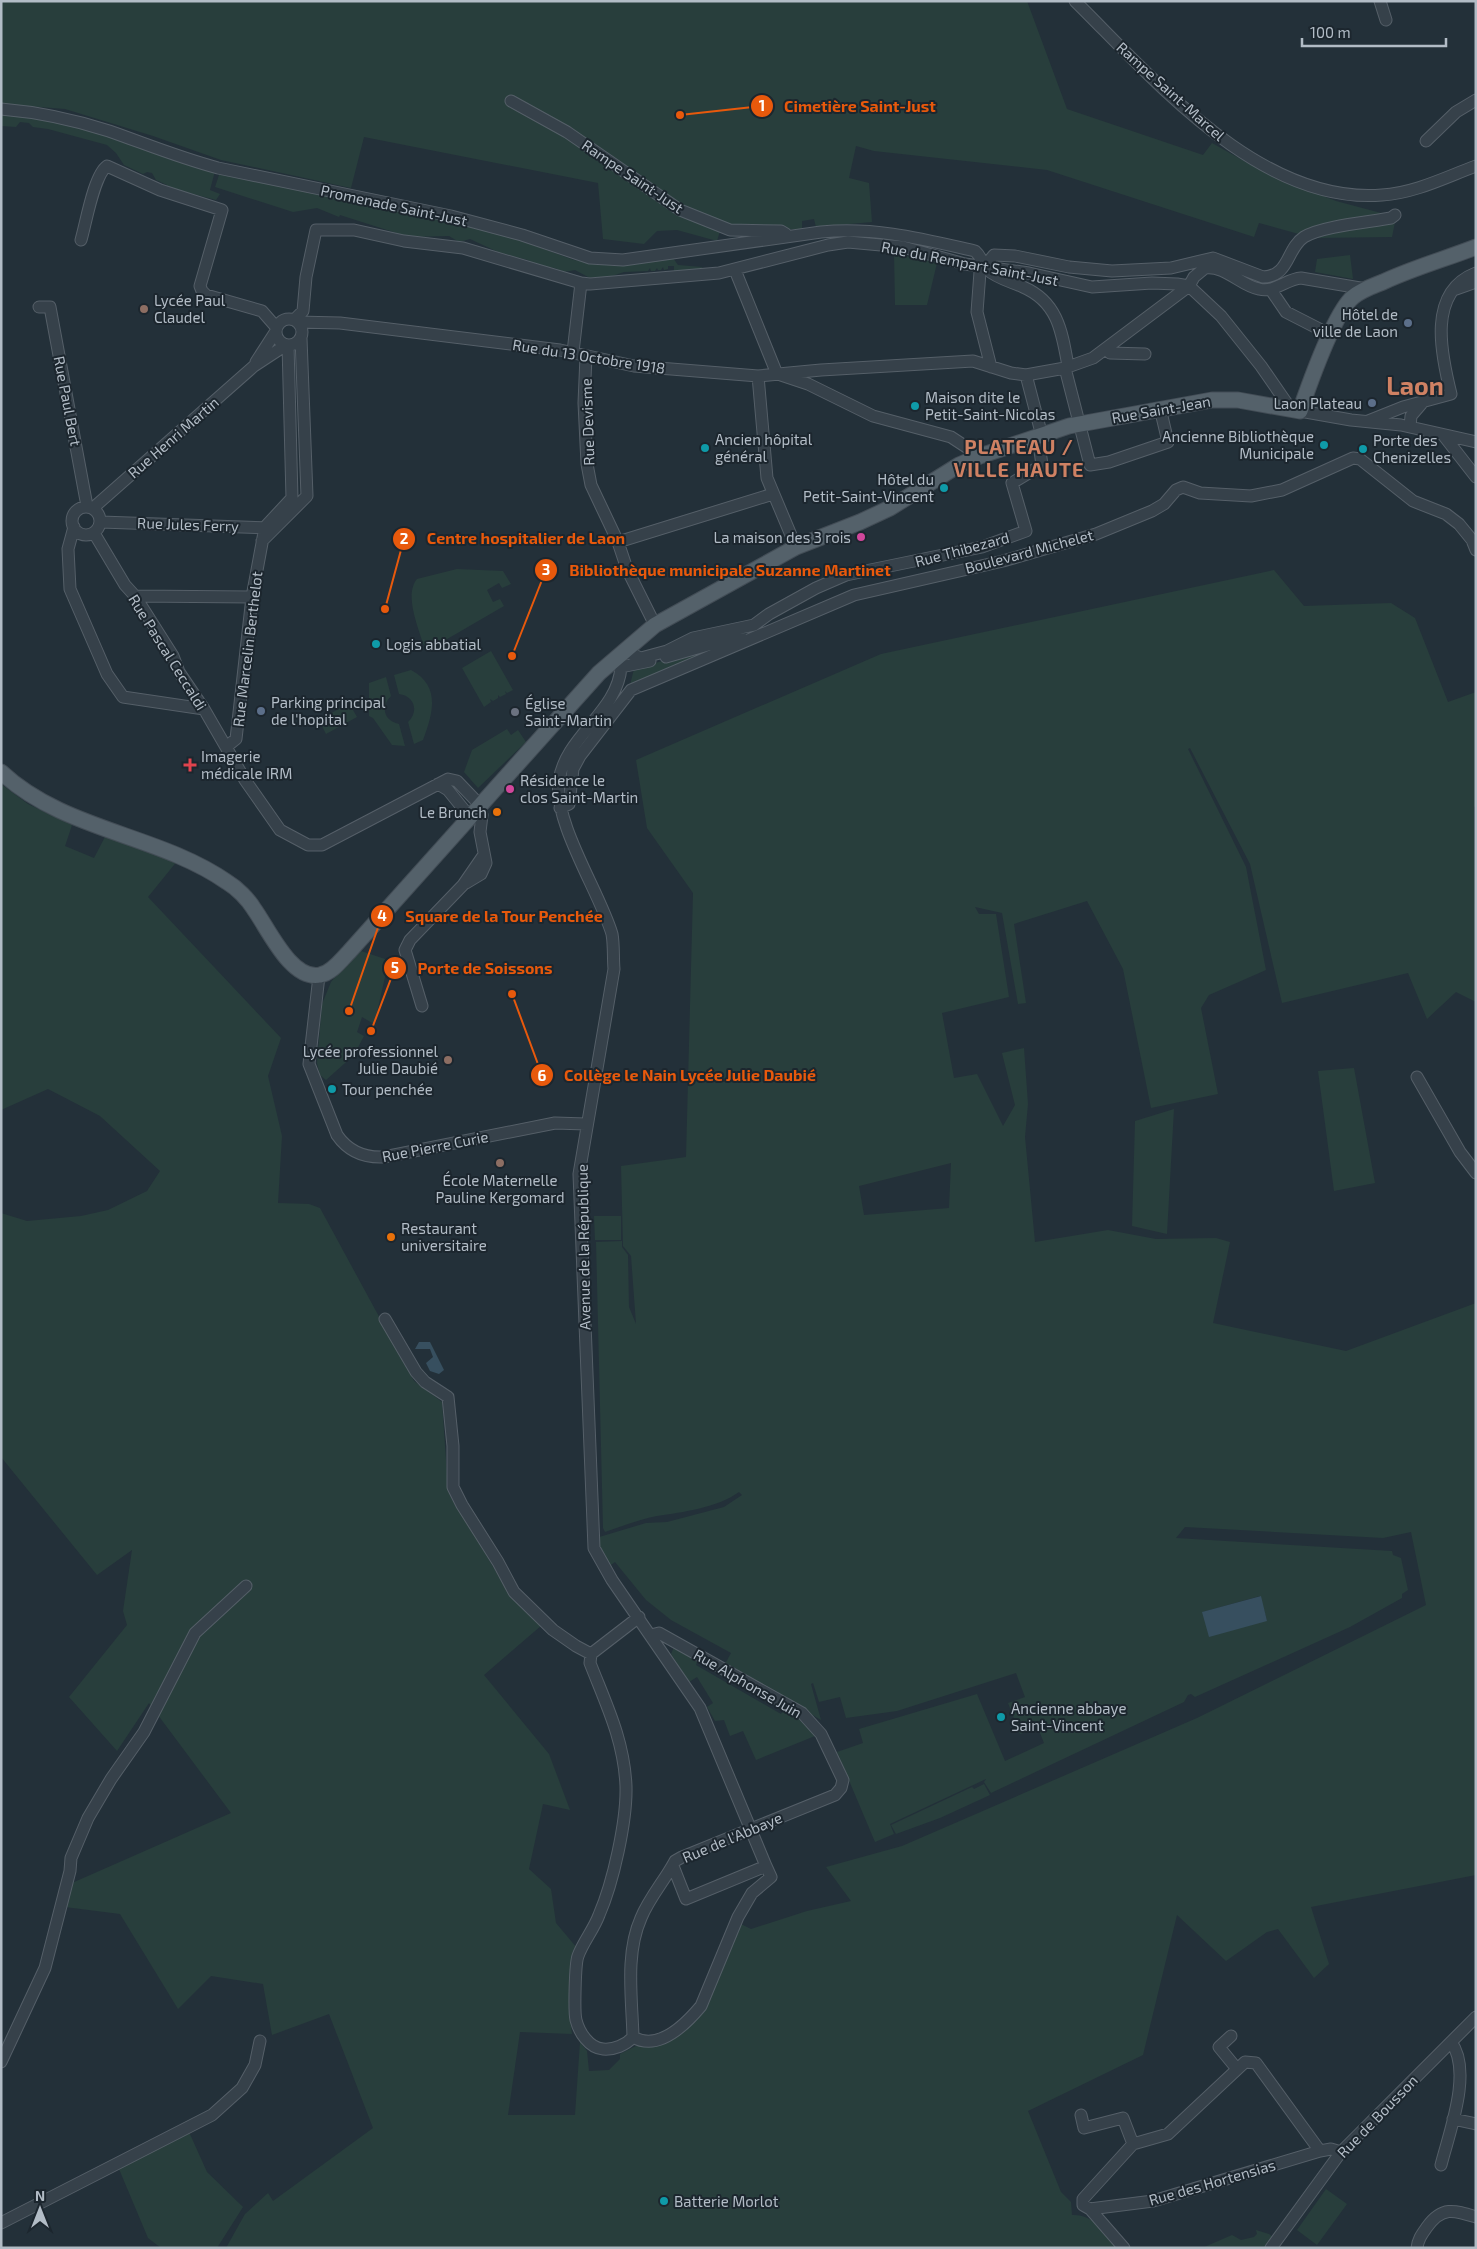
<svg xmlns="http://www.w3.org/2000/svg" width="1477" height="2249" viewBox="0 0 1477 2249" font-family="'Exo 2',sans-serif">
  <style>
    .green { fill: #283e3c; fill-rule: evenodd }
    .water { fill: #374f5f }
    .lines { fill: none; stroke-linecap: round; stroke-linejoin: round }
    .minor-casing { stroke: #555f68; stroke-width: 13 }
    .major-casing { stroke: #434d56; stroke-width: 17 }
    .minor { stroke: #36414a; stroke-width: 11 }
    .major { stroke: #54616a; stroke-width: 15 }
    .education-dot { fill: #8d6e63; stroke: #1c262e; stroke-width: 2 }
    .service-dot { fill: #5c6f8a; stroke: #1c262e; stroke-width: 2 }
    .culture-dot { fill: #0f9aa8; stroke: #1c262e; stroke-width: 2 }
    .hotel-dot { fill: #d1479c; stroke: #1c262e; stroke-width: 2 }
    .worship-dot { fill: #6b7280; stroke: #1c262e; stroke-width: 2 }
    .health-dot { fill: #e0444e; stroke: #1c262e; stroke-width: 2 }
    .food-dot { fill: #e8710a; stroke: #1c262e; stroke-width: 2 }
    .labels { text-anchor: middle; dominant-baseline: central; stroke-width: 4; stroke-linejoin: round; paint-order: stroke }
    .street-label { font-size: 15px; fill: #b2bcc6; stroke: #1c262e }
    .poi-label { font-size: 15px; fill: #b2bcc6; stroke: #1c262e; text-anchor: start }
    .district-label { font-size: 20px; font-weight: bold; letter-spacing: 1px; fill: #cf8163; stroke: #1c262e }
    .town-label { font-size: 25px; font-weight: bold; fill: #cf8163; stroke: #1c262e }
    .leader { fill: none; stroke: #e8590c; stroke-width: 2 }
    .callout-dot { fill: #e8590c; stroke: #1c262e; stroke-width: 2 }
    .mark-label { font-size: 15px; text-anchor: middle; font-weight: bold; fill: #fff }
    .callout-label { font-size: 16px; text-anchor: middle; font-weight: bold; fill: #e8590c; stroke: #1c262e; stroke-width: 4; stroke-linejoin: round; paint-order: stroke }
  </style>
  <rect width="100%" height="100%" fill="#233039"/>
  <path class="green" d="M1,1H1027L1067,109L1203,155L1212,143L1269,175L1336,201L1396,217L1392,237L1313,238L1259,223L1254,237L1047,170L874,151L856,146L849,178L869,183L872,222L816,227L814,219L802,221V229L720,231L717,241L677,230L657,231L644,244L603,239L598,183L364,137L351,188L221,160L153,136L65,109L1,104Z
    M1,113L44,116L104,131L215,171L210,190L220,194L216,200L167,187V185L156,180L152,173L147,172L143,174L124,165L116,153L107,145L48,129L33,127L29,123L20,122L16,127L1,126Z
    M220,172L500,233L574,260L599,264H622L673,258L678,265L702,267L703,270L674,271V266H668V269L664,270L663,267L661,270H658L657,268L655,271H651L650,268L648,271L624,272L609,277L590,278L575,270L564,272L555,268L534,266L528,260L500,253L470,239L459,242L449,236L409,237L340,215L339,217L317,208L293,212L215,187Z
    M894,253L937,263L927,305H895Z
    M1350,255L1353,279L1315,272L1317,259Z
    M457,569L503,571L511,584L502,588L499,583L487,590L493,602L500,599L504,606L430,649L423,644C418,626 404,595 417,579Z
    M1274,570L1304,606L1391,603L1415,618L1448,702L1476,692V806L1474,807L1476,1002L1456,992L1427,1019L1408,973L1282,1003L1250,864L1190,748L1188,749L1246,867L1266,970L1209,995L1201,1008L1218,1094L1151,1108L1123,969L1087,901L1014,924L1026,1003L1018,1004L1002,913L975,907L979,914H996L1009,997L942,1013L954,1078L977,1074L1003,1126L1015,1105L1002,1053L1024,1048L1028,1104L1025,1137L1035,1242L1108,1230L1156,1239L1216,1238L1230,1242L1213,1323L1346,1351L1476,1303V1875L1311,1907L1329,1964L1314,1978L1278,1929L1267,1932L1226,1961L1177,1915L1143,2055L1028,2111L1061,2192L1071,2202L1072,2215C1093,2214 1107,2233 1120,2248H226L245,2214L268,2193L273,2201L373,2128L329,2014L272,2035L263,1984L211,1976L178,2009L120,1914L65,1907L72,1883L231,1813L149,1703L117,1751L69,1697L127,1625L123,1611L132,1550L97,1575L1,1457V1213L27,1221L81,1216L108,1210L147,1191L160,1171L100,1116L48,1089L1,1110V784L28,804L72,825L65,846L94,858L106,835L178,860L148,897L281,1038L268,1076L282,1136L278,1203L309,1204L320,1208L414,1381L442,1402L448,1489L510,1596L542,1625L484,1675L549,1754L570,1810L543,1804L529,1869L551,1889L556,1923L577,1948C570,1976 568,2006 572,2034L520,2032L508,2115H575L580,2042L587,2051L589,2071L609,2070L620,2059V2054L636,2046L653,2044L691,2024L739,1923L751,1929L807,1911L851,1901L826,1867L902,1846L1197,1718L1426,1605L1411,1532L1383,1538L1185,1527L1176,1538L1392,1551L1393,1555L1401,1558L1408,1590L1402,1594V1598L1350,1627L1195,1697L1191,1694L1188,1695L1184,1702L991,1793L984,1782L986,1779L890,1824L894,1834L875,1842L837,1752L863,1743L859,1729L977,1694L1005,1761L1044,1743L1038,1728L1020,1734L1008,1703L1025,1697L1016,1673L897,1711L846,1718L840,1697L819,1702L813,1683L811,1684L821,1720L725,1664L731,1653L671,1620L646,1600L615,1562L608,1567L596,1538L646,1523L667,1522L724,1507L742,1495L739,1492C717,1508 683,1512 657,1516C641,1519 622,1526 605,1532L603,1528L596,1242L622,1241V1247L628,1255L629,1307L636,1324L631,1256L623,1246L621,1166L686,1157L693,893L647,828L636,760L881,654ZM951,1163L949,1208L864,1215L859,1186ZM1260,1596L1267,1621L1203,1612Z
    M726,643L727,646L630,685L634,669Z
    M491,651L513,690L507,693L505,691L506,694L500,697L498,695V698L493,701L490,699L491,702L484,707L462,668Z
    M411,670C441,686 433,713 423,740L414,744L408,722C419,712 415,696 399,694L394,675Z
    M386,677L391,696C380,707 384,721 399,724L405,746L392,745L373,718L369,716V683Z
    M349,703L357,717L326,734L319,720Z
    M507,729L511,735L518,730L526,742L478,788L464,772L472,750Z
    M358,950L385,959L388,964L375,1021L374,1024L362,1017L357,1032L364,1036L354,1055L326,1080L320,1075L317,1063L322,1004L331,982Z
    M1354,1068L1375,1183L1334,1191L1318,1071Z
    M1174,1109L1167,1234L1132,1226L1135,1121Z
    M594,1216H621V1240H595Z
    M674,1647L698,1659L696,1665L781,1714L785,1708L807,1726L815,1736L756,1760L743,1731L730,1736L724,1720L715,1721L707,1707L713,1703L697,1677L689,1682L671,1654Z
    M984,1784L990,1795L940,1818L896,1834L891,1825L972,1787L974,1789Z
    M189,2132L207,2172L243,2207L217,2248H161L148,2238L119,2169Z
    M1326,2189L1347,2204L1317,2245L1297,2230Z
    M1256,2230L1269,2234L1273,2237L1266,2248H1202L1232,2235L1241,2240L1254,2237L1257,2234Z"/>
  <path class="water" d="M419,1342H430L444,1370L439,1374L430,1371L426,1363L433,1357L430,1349H415Z
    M1261,1596L1267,1621L1209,1637L1202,1612Z"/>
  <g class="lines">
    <defs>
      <path id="minor" d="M1075,1C1154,79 1260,205 1382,195C1415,193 1446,177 1476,166
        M1380,1L1386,20
        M511,101L567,132L680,210L730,230L781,231L786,234
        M1,109C37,112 75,120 109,131C146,144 180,158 218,168L451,216L522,235L590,258L623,260L821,232C877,227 922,239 975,251C982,257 982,264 988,270C996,278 1012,282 1023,287C1058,302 1062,332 1068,366
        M1426,141L1456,112L1476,100
        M81,240C86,223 94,175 107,166L160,190L222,210L200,286L202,291L206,295L262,311L276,327
        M735,270L777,374
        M1456,289L1476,282
        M1271,290L1286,312L1331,335
        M39,307H50L87,506
        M276 332a13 13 0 1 1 26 0a13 13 0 1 1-26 0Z
        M294,320L303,311L306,277L316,230H354L404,241L463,248L581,283L590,284L719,273L828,245L848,242L903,247L965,264L1029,273L1092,287L1152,283L1177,284L1189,286L1221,316L1261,366L1290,408
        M297,322L340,323L560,350L634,366L758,376L821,370L973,361L1011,373L1026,375L1065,368L1093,358L1189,286L1194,277L1205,268C1225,265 1241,286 1259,289C1275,293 1286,279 1301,278L1366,289
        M1105,349L1110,353L1145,354
        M573,352L581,283
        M586,356L584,403L587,464L591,485L618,542L627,569L655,625
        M256,362L276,331
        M991,367L977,312L980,272L994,255L1015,256L1069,267L1112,271L1171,268L1213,258L1263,277C1290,276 1286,249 1304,237C1321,226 1370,222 1391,218L1395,215
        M1065,368L1090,465L1109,462L1168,442L1160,408
        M781,375L808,384L873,416L951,437L980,456
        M1026,375L1042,436
        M758,376L767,478L796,547
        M1300,411L1351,420L1401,425L1476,442
        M1368,421L1403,407L1451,394C1441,354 1427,292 1476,273
        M1410,427L1411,416L1423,402
        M1444,436L1476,477
        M72 521a14 14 0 1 1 28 0a14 14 0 1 1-28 0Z
        M93,508L254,366L286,345
        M101,522L271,528
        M74,527L68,549L70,589L107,674L123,697L204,709
        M94,533L125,585L135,596L173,656L179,672L204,709L245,780L280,830L308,845H322L448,779L457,781L480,805
        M262,541L307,496L301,338
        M618,542L773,494
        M135,596L252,597
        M623,651L641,658L667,651L693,638L754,625L769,614L816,588L846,575L982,547L1026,531L1012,483L1042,465L1038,437
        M666,657L722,641L743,639
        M612,660L621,667C618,712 565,736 559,781C553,822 600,893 612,934C614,945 613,958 614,969L579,1174L594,1548L612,1580L700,1708L766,1866
        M621,667L650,661
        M226,747L236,739L252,597L265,527L292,498L288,345
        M438,784L448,790L469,816
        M560,808L569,804L573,769L580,756L631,690L854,595L1003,561L1096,534L1152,511L1164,504L1176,490L1183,487L1200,493L1251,496L1282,490L1353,458L1360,459L1413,501L1446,514L1459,524L1472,540L1476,550
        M466,883L481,874L486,863L480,832L482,815L478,807
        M319,976L309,1064L337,1135C348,1151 364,1158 384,1157L555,1123L586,1124
        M422,1006L405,950L410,940L463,885L483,856
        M1417,1077L1460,1152L1476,1173
        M385,1319L416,1372L425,1382L448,1397L453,1446V1487L462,1505L498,1562L514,1592L553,1630L576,1646L591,1654
        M1231,2036L1219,2047L1237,2069
        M633,2037C632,1998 625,1954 641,1918C649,1898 665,1880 675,1861L682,1857L835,1795L841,1788L843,1780L821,1734L802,1713L659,1633L651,1635
        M633,2037C626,2045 614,2050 603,2049C589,2048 579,2032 576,2020C574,2012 575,1964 578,1956C583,1942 594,1929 599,1915C613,1883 627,1821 626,1786C624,1740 606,1704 590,1663L591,1654L639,1617
        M633,2037C659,2052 686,2024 701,2006L738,1917L752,1893L771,1877L766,1866L686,1899L673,1866
        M1,2062L45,1968L70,1871L71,1858L88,1818L111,1779L144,1732L195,1633L246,1586
        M1081,2115L1084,2128L1123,2118L1133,2144
        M1453,2119L1476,2124
        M1320,2151L1256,2063L1245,2062L1168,2134L1133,2144L1083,2199V2205L1090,2209L1153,2201L1320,2151L1331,2149L1341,2152
        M1441,2165C1449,2133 1473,2071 1451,2042
        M1090,2209L1124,2248
        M1,2223L212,2115L242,2088L255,2065L260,2041
        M1271,2248L1341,2152L1476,2017
        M1417,2248C1418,2239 1422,2234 1427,2227C1442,2206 1454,2210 1476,2217"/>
      <path id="major" d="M1,772C64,831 158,834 227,882C237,888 248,899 254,909C268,928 291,981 320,975C332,973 341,960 349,952L599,673L655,625L796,547L860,522L890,508L959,465L980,456L1069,426L1212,400H1238L1300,411C1309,385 1334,313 1353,297C1361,290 1373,286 1383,282C1413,268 1445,259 1476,247"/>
    </defs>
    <use href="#minor" class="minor-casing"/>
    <use href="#major" class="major-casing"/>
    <use href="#minor" class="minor"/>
    <use href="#major" class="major"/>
  </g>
  <g class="education-dot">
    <circle cx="144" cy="309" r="5"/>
    <circle cx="448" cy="1060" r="5"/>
    <circle cx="500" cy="1163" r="5"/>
  </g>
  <g class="service-dot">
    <circle cx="1408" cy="323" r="5"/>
    <circle cx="1372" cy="403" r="5"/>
    <circle cx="261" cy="711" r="5"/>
  </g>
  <g class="culture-dot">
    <circle cx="915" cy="406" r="5"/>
    <circle cx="1324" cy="445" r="5"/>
    <circle cx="705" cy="448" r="5"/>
    <circle cx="1363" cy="449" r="5"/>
    <circle cx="944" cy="488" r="5"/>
    <circle cx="376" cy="644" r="5"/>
    <circle cx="332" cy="1089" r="5"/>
    <circle cx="1001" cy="1717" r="5"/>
    <circle cx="664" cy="2201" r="5"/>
  </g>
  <g class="hotel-dot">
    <circle cx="861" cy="537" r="5"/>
    <circle cx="510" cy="789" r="5"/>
  </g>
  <circle class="worship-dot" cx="515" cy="712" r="5"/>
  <path class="health-dot" d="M187.5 757.5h5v5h5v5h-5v5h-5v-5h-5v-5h5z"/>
  <g class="food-dot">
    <circle cx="497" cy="812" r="5"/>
    <circle cx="391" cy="1237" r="5"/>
  </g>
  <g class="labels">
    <g class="street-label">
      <text transform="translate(1171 91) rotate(42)">Rampe Saint-Marcel</text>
      <text transform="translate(633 176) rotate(34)">Rampe Saint-Just</text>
      <text transform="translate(394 205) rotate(12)">Promenade Saint-Just</text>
      <text transform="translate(970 263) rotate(11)">Rue du Rempart Saint-Just</text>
      <text transform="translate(589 356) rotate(9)">Rue du 13 Octobre 1918</text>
      <text transform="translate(68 401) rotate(79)">Rue Paul Bert</text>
      <text transform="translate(1161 409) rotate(-10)">Rue Saint-Jean</text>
      <text transform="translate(587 422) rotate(-92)">Rue Devisme</text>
      <text transform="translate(173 437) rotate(-41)">Rue Henri Martin</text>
      <text transform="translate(188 524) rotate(2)">Rue Jules Ferry</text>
      <text transform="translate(962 549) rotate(-15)">Rue Thibezard</text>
      <text transform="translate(1029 551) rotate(-15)">Boulevard Michelet</text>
      <text transform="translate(247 649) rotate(-83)">Rue Marcelin Berthelot</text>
      <text transform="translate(168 652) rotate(58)">Rue Pascal Ceccaldi</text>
      <text transform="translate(435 1146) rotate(-11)">Rue Pierre Curie</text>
      <text transform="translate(583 1247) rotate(-91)">Avenue de la République</text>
      <text transform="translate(748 1683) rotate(30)">Rue Alphonse Juin</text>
      <text transform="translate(732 1837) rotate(-23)">Rue de l'Abbaye</text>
      <text transform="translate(1377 2116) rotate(-46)">Rue de Bousson</text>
      <text transform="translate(1212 2182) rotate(-16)">Rue des Hortensias</text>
    </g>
    <g class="poi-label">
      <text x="154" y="300">Lycée Paul<tspan x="154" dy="17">Claudel</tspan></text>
      <text x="1398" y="314" text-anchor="end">Hôtel de<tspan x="1398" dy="17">ville de Laon</tspan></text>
      <text x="925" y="397">Maison dite le<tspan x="925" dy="17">Petit-Saint-Nicolas</tspan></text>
      <text x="1362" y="403" text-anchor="end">Laon Plateau</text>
      <text x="1314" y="436" text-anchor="end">Ancienne Bibliothèque<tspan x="1314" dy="17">Municipale</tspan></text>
      <text x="715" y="439">Ancien hôpital<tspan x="715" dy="17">général</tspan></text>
      <text x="1373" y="440">Porte des<tspan x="1373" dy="17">Chenizelles</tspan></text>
      <text x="934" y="479" text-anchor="end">Hôtel du<tspan x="934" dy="17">Petit-Saint-Vincent</tspan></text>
      <text x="851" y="537" text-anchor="end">La maison des 3 rois</text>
      <text x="386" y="644">Logis abbatial</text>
      <text x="271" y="702">Parking principal<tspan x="271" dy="17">de l'hopital</tspan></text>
      <text x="525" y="703">Église<tspan x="525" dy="17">Saint-Martin</tspan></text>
      <text x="201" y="756">Imagerie<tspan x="201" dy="17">médicale IRM</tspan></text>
      <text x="520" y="780">Résidence le<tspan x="520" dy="17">clos Saint-Martin</tspan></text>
      <text x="487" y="812" text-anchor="end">Le Brunch</text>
      <text x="438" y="1051" text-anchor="end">Lycée professionnel<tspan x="438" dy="17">Julie Daubié</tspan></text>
      <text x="342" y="1089">Tour penchée</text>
      <text x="500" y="1180" text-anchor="middle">École Maternelle<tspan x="500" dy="17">Pauline Kergomard</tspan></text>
      <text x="401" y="1228">Restaurant<tspan x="401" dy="17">universitaire</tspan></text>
      <text x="1011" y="1708">Ancienne abbaye<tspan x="1011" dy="17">Saint-Vincent</tspan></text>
      <text x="674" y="2201">Batterie Morlot</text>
    </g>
    <g class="district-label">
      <text x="1019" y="446">PLATEAU /<tspan x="1019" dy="23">VILLE HAUTE</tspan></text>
    </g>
    <g class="town-label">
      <text x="1415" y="385">Laon</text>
    </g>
  </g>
  <path class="leader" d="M680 115L762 106M385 609L404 539M512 656L546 570M349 1011L382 916M371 1031L395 968M512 994L542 1075"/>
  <g class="callout-dot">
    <circle cx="680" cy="115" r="5"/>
    <circle cx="385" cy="609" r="5"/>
    <circle cx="512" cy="656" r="5"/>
    <circle cx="349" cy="1011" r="5"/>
    <circle cx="371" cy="1031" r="5"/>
    <circle cx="512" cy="994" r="5"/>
    <circle cx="762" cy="106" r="12"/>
    <circle cx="404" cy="539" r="12"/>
    <circle cx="546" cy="570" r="12"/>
    <circle cx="382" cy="916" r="12"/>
    <circle cx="395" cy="968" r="12"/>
    <circle cx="542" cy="1075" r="12"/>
  </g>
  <g class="mark-label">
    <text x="762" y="111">1</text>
    <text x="404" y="544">2</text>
    <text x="546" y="575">3</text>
    <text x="382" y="921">4</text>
    <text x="395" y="973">5</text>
    <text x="542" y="1081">6</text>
  </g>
  <g class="callout-label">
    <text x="860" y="112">Cimetière Saint-Just</text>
    <text x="526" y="544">Centre hospitalier de Laon</text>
    <text x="730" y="576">Bibliothèque municipale Suzanne Martinet</text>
    <text x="504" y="922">Square de la Tour Penchée</text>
    <text x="485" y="974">Porte de Soissons</text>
    <text x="690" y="1081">Collège le Nain Lycée Julie Daubié</text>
  </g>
  <rect width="1477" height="2249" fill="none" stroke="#b2bcc6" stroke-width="5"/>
  <g transform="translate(40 2209)" stroke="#1c262e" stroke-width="4" paint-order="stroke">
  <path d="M0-4L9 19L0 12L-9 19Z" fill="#b2bcc6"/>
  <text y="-8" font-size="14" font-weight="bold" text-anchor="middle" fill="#b2bcc6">N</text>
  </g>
  <path d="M1302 38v8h144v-8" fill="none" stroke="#b2bcc6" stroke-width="2.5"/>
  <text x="1310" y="38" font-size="15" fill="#b2bcc6" stroke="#1c262e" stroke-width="4" paint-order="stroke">100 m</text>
</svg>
